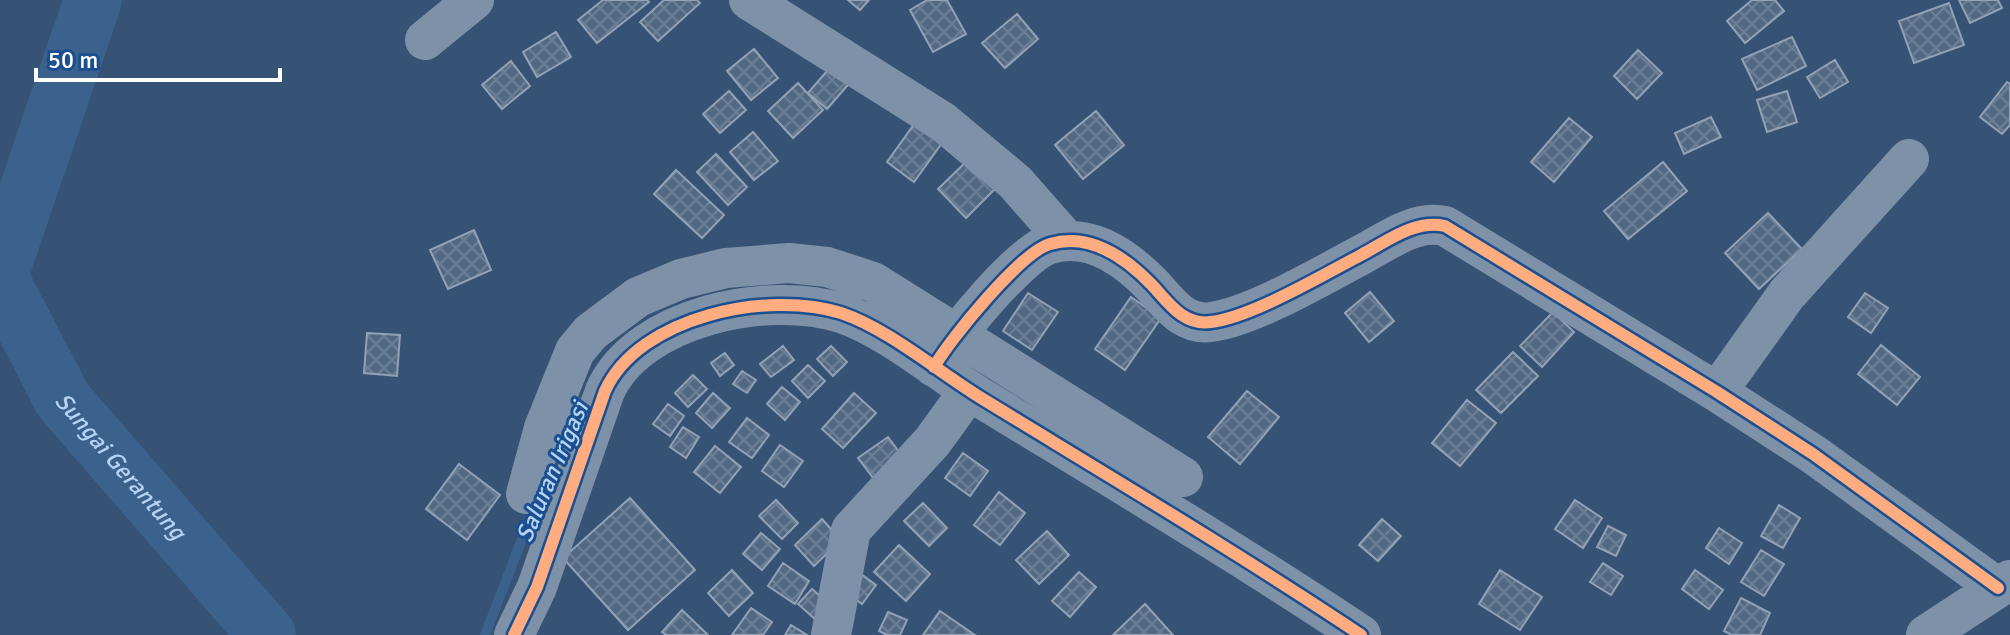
<svg xmlns="http://www.w3.org/2000/svg" width="2010" height="635" viewBox="0 0 2010 635" font-family="Signika,sans-serif">
  <style>
    .lines { fill: none; stroke-linecap: round; stroke-linejoin: round }
    .stream { stroke: #3b618d; stroke-width: 10 }
    .river { stroke: #3b618d; stroke-width: 58 }
    .building { fill: url(#building-cross-hatch); stroke: #92a2b6; stroke-width: 2 }
    .minor { stroke: #7d92a8; stroke-width: 40 }
    .cycleway-casing { stroke: #1b4f8f; stroke-width: 17 }
    .cycleway { stroke: #ffac80; stroke-width: 12 }
    .labels { text-anchor: middle; dominant-baseline: central; stroke-width: 6; stroke-linejoin: round; paint-order: stroke }
    .water-label { font-size: 24px; font-style: italic; fill: #b5d3f5; stroke: #1b4f8f }
  </style>
  <defs>
    <pattern id="building-cross-hatch" width="8" height="8" patternUnits="userSpaceOnUse" patternTransform="scale(2)"><rect width="8" height="8" fill="#526984"/><path d="M0 0l8 8M0 8l8-8" fill="none" stroke="#6c8096"/></pattern>
  </defs>
  <rect width="100%" height="100%" fill="#365274"/>
  <g class="lines">
    <path class="stream" d="M554,458L582,401
      M485,635L536,503"/>
    <g class="river">
      <path d="M0,273L93,0"/>
      <path id="s1" d="M0,279L63,400L267,635"/>
    </g>
  </g>
  <path class="building" d="M603,0H647L649,2L597,43L578,20Z
    M664,0H697L700,3L658,41L640,22Z
    M848,0H869L860,10Z
    M927,0H947L966,34L933,52L910,10Z
    M1752,0H1775L1784,11L1745,43L1727,21Z
    M1959,0H1998L2002,8L1970,23Z
    M1949,3L1964,45L1914,63L1899,21Z
    M1017,14L1038,39L1005,68L982,43Z
    M556,32L571,57L537,77L523,52Z
    M1792,37L1806,66L1757,90L1742,59Z
    M754,49L778,78L751,100L727,71Z
    M1638,50L1662,73L1637,99L1614,76Z
    M1835,60L1848,82L1820,98L1807,77Z
    M511,61L530,86L502,109L482,85Z
    M834,63L853,79L827,109L808,93Z
    M2007,82L2010,84V125L2002,134L1980,117Z
    M798,83L823,110L793,138L768,111Z
    M729,91L746,110L720,133L703,114Z
    M1787,91L1797,122L1767,132L1757,100Z
    M1096,111L1124,145L1083,179L1055,145Z
    M920,116L947,136L914,182L887,162Z
    M1711,117L1721,137L1684,154L1675,133Z
    M1569,118L1592,137L1554,182L1531,162Z
    M753,132L778,161L754,180L730,152Z
    M716,154L747,187L728,205L697,172Z
    M970,158L998,186L966,218L938,189Z
    M1663,162L1687,191L1628,239L1604,211Z
    M676,170L724,215L702,238L654,194Z
    M1768,213L1802,249L1759,289L1725,253Z
    M474,230L491,270L448,289L430,250Z
    M1370,292L1394,321L1369,342L1345,313Z
    M1028,293L1058,312L1032,350L1003,331Z
    M1865,293L1888,308L1871,333L1848,317Z
    M1131,297L1161,318L1125,370L1095,349Z
    M1553,312L1574,332L1542,367L1520,346Z
    M367,333L400,335L397,376L364,373Z
    M1881,345L1920,377L1897,405L1858,374Z
    M783,346L794,360L771,377L760,364Z
    M831,346L847,362L833,376L817,359Z
    M1513,352L1538,376L1501,413L1476,390Z
    M725,353L734,365L720,376L711,363Z
    M808,365L825,381L808,398L792,381Z
    M742,371L756,380L747,393L733,384Z
    M693,375L707,389L688,407L675,393Z
    M782,387L800,402L785,420L767,404Z
    M1247,391L1279,417L1240,464L1208,437Z
    M713,393L730,408L712,428L696,413Z
    M854,393L876,413L843,448L822,429Z
    M1467,400L1496,423L1460,466L1432,443Z
    M668,404L684,416L670,436L653,424Z
    M747,418L769,435L752,458L729,442Z
    M683,427L699,437L686,458L670,447Z
    M888,437L906,461L877,483L858,458Z
    M780,445L803,461L784,487L762,471Z
    M715,446L741,467L720,493L694,472Z
    M963,453L988,471L970,496L945,478Z
    M459,464L500,495L467,540L426,509Z
    M999,492L1025,513L1000,545L974,525Z
    M630,498L695,570L628,630L563,558Z
    M776,500L798,523L782,539L759,516Z
    M1575,500L1602,518L1583,548L1555,529Z
    M923,503L947,528L929,546L904,521Z
    M1779,505L1800,518L1783,548L1761,536Z
    M822,519L841,540L814,566L795,545Z
    M1382,519L1401,536L1378,561L1359,545Z
    M1608,526L1626,535L1616,556L1597,547Z
    M1719,528L1742,543L1729,564L1706,548Z
    M1047,531L1069,555L1039,584L1016,560Z
    M761,533L780,549L762,570L743,554Z
    M899,545L930,574L906,601L874,572Z
    M1761,550L1784,564L1764,596L1741,582Z
    M783,563L809,581L795,604L768,586Z
    M1603,563L1623,576L1611,595L1590,582Z
    M732,570L753,593L729,616L708,593Z
    M1500,570L1542,597L1520,630L1479,604Z
    M1695,570L1723,590L1709,609L1682,589Z
    M857,571L876,585L862,604L844,590Z
    M1079,572L1096,587L1070,617L1052,601Z
    M812,589L830,605L816,620L798,604Z
    M1741,598L1770,613L1760,635H1732L1724,631Z
    M1145,604L1173,635H1113Z
    M751,608L772,622L763,635H732Z
    M682,610L708,635H666L662,632Z
    M940,611L975,635H923Z
    M888,612L907,620L900,635H887L879,631Z
    M791,625L807,635H785Z"/>
  <g class="lines">
    <path class="minor" d="M749,0L943,122L1015,182L1067,241
      M425,40L474,0
      M934,367C950,339 1021,252 1050,244C1090,232 1125,257 1152,285C1168,302 1183,326 1211,322C1252,317 1323,275 1361,255C1386,242 1415,219 1445,226L1717,392L1813,454L1998,588
      M1717,392L1787,294L1909,159
      M526,494L544,428L575,351L591,332L638,297L681,279L726,268L789,263L827,267L873,282L1183,477
      M514,635L537,587L605,391C639,316 769,290 841,313C889,329 941,374 986,401C1112,478 1238,553 1361,635
      M831,635L851,530L932,442L969,391
      M1926,635L2010,580"/>
    <defs>
      <path id="cycleway" d="M934,367C950,339 1021,252 1050,244C1090,232 1125,257 1152,285C1168,302 1183,326 1211,322C1252,317 1323,275 1361,255C1386,242 1415,219 1445,226L1717,392L1813,454L1998,588
        M514,635L537,587L605,391C639,316 769,290 841,313C889,329 941,374 986,401C1112,478 1238,553 1361,635"/>
    </defs>
    <use href="#cycleway" class="cycleway-casing"/>
    <use href="#cycleway" class="cycleway"/>
  </g>
  <g class="labels">
    <g class="water-label">
      <text stroke="none"><textPath href="#s1" startOffset="224">Sungai Gerantung</textPath></text>
      <text transform="translate(552 472) rotate(-67)">Saluran Irigasi</text>
    </g>
  </g>
  <path d="M36 68v12h244v-12" fill="none" stroke="#ffffff" stroke-width="4"/>
  <text x="48" y="68" font-size="24" fill="#ffffff" stroke="#1b4f8f" stroke-width="6" paint-order="stroke">50 m</text>
</svg>
